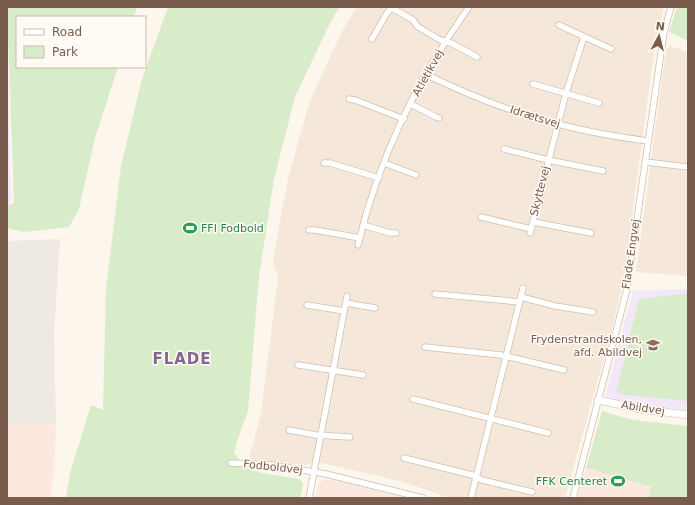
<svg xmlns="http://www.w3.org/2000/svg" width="695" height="505" viewBox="0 0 695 505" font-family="'DejaVu Sans',sans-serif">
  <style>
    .residential { fill: #f5e8da }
    .commercial { fill: #fde8e0 }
    .industrial { fill: #efe9e4 }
    .education { fill: #f3e8fa }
    .green { fill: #d8ecc9 }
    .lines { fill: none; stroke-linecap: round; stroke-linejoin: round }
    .minor-casing { stroke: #d1beb0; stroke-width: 7 }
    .tertiary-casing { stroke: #d1beb0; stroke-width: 8 }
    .minor { stroke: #fff; stroke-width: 5.5 }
    .tertiary { stroke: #fff; stroke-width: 7 }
    .labels { text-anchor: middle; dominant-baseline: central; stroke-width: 3; stroke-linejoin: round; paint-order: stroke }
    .street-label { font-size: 11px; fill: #7a5c4d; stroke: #fffaf3 }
    .leisure-label { font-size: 11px; fill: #27864d; stroke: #fffaf3; text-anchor: start }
    .education-label { font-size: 11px; fill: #785e54; stroke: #fffaf3; text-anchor: end }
    .district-label { font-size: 15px; font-weight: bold; letter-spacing: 1px; fill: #846695; stroke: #fffaf3 }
  </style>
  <rect width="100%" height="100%" fill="#fdf6ec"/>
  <path class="residential" d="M357,7H664L655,45L623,283L612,329L565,498H449L404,482L322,463L303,465L249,459L261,413L278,278L273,261L287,183L309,103L342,31Z
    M670,46L688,52V276L636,272L666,49Z"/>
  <path class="commercial" d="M56,424L54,471L50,498H7V425Z
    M586,468L651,487L648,498H578Z
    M325,479L340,481L406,498H315L318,484Z"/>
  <path class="industrial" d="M60,239L54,335L56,424L7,425V241Z"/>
  <path class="education" d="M7,7L11,203L7,204Z
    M688,289V410L632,405L605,398L633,291Z"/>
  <path class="green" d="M7,7H137L134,17H17V67H118L95,138L79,209L69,227L24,232L7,228V205L14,203Z
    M168,7H340L331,21L295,97L274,179L259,276L248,411L237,441L234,453C239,457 240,462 244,466C250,473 289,477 300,479L303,484L300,498H66L70,473L91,405L103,410L106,289L121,166L142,79Z
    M677,7H688V41L669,32Z
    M688,293V401L625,395L616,392L639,299Z
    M602,411L633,420L688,426V498H648L651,487L586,468Z"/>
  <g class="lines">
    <defs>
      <path id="minor" d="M559,25L611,49
        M372,39L387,13L392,8L413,20L417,26L440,40L451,43L477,57
        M427,75C469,95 512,113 558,124C588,132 618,137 648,141
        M533,84L599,103
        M349,99L355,100L404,119
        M411,104L436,117L439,118
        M504,149L548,160L603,171
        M645,162L688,167
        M324,163H330L379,178
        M384,163L416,175
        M481,217L531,229
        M533,222L591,233
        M363,225L390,233H396
        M309,230H315L360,238
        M530,233L566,93L584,37
        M358,245C378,160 418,78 469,7
        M435,294L520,302
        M521,297L555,306L593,312
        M346,303L375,308
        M307,305L344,311
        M425,347L501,355L564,370
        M298,365L363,375
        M413,399L548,433
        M289,430L316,435L350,437
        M404,458L472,475L482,480L532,492
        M231,463L273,465L326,474L423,498
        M309,498L347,296
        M471,498L523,288
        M573,498L627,289L664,32L671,7"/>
      <path id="tertiary" d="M598,400L640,409L688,415"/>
    </defs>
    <use href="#minor" class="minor-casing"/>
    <use href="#tertiary" class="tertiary-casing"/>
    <use href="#minor" class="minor"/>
    <use href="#tertiary" class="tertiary"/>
  </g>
  <defs>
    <symbol id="stadium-bare" viewBox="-9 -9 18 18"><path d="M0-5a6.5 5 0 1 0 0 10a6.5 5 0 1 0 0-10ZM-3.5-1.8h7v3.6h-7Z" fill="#2e9e5b" stroke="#fffaf3" stroke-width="2.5" paint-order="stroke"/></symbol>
    <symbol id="school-bare" viewBox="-9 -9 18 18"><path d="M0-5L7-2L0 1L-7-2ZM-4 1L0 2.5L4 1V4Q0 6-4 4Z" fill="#8d6e63" stroke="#fffaf3" stroke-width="2.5" paint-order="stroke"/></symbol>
  </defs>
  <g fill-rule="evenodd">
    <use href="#stadium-bare" x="180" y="218" width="20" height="20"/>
    <use href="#school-bare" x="643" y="335" width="20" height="20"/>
    <use href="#stadium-bare" x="608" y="471" width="20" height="20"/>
  </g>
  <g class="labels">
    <g class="street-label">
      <text transform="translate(428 73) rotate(-61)">Atletikvej</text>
      <text transform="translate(535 117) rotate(17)">Idrætsvej</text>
      <text transform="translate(540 191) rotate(-76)">Skyttevej</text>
      <text transform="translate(631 254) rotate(-82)">Flade Engvej</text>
      <text transform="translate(643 408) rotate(9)">Abildvej</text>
      <text transform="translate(273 467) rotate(6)">Fodboldvej</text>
    </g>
    <g class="leisure-label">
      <text x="201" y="228">FFI Fodbold</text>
      <text x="607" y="481" text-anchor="end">FFK Centeret</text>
    </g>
    <g class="education-label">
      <text x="642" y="339">Frydenstrandskolen,<tspan x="642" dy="13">afd. Abildvej</tspan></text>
    </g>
    <g class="district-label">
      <text x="182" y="359">FLADE</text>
    </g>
  </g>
  <rect width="695" height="505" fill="none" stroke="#7a5c4d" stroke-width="16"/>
  <rect x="16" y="16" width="130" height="52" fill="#fffaf3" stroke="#cabbb1"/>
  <rect x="24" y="29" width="20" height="6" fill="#ffffff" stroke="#cabbb1"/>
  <text x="52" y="36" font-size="12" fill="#7a5c4d">Road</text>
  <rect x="24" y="46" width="20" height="12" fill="#d8ecc9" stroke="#cabbb1"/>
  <text x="52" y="56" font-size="12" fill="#7a5c4d">Park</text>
  <g transform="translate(659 36) rotate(7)" stroke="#fffaf3" stroke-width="3" paint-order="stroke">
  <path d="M0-3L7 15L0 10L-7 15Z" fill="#7a5c4d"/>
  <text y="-6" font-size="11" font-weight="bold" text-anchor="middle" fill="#7a5c4d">N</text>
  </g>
</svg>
